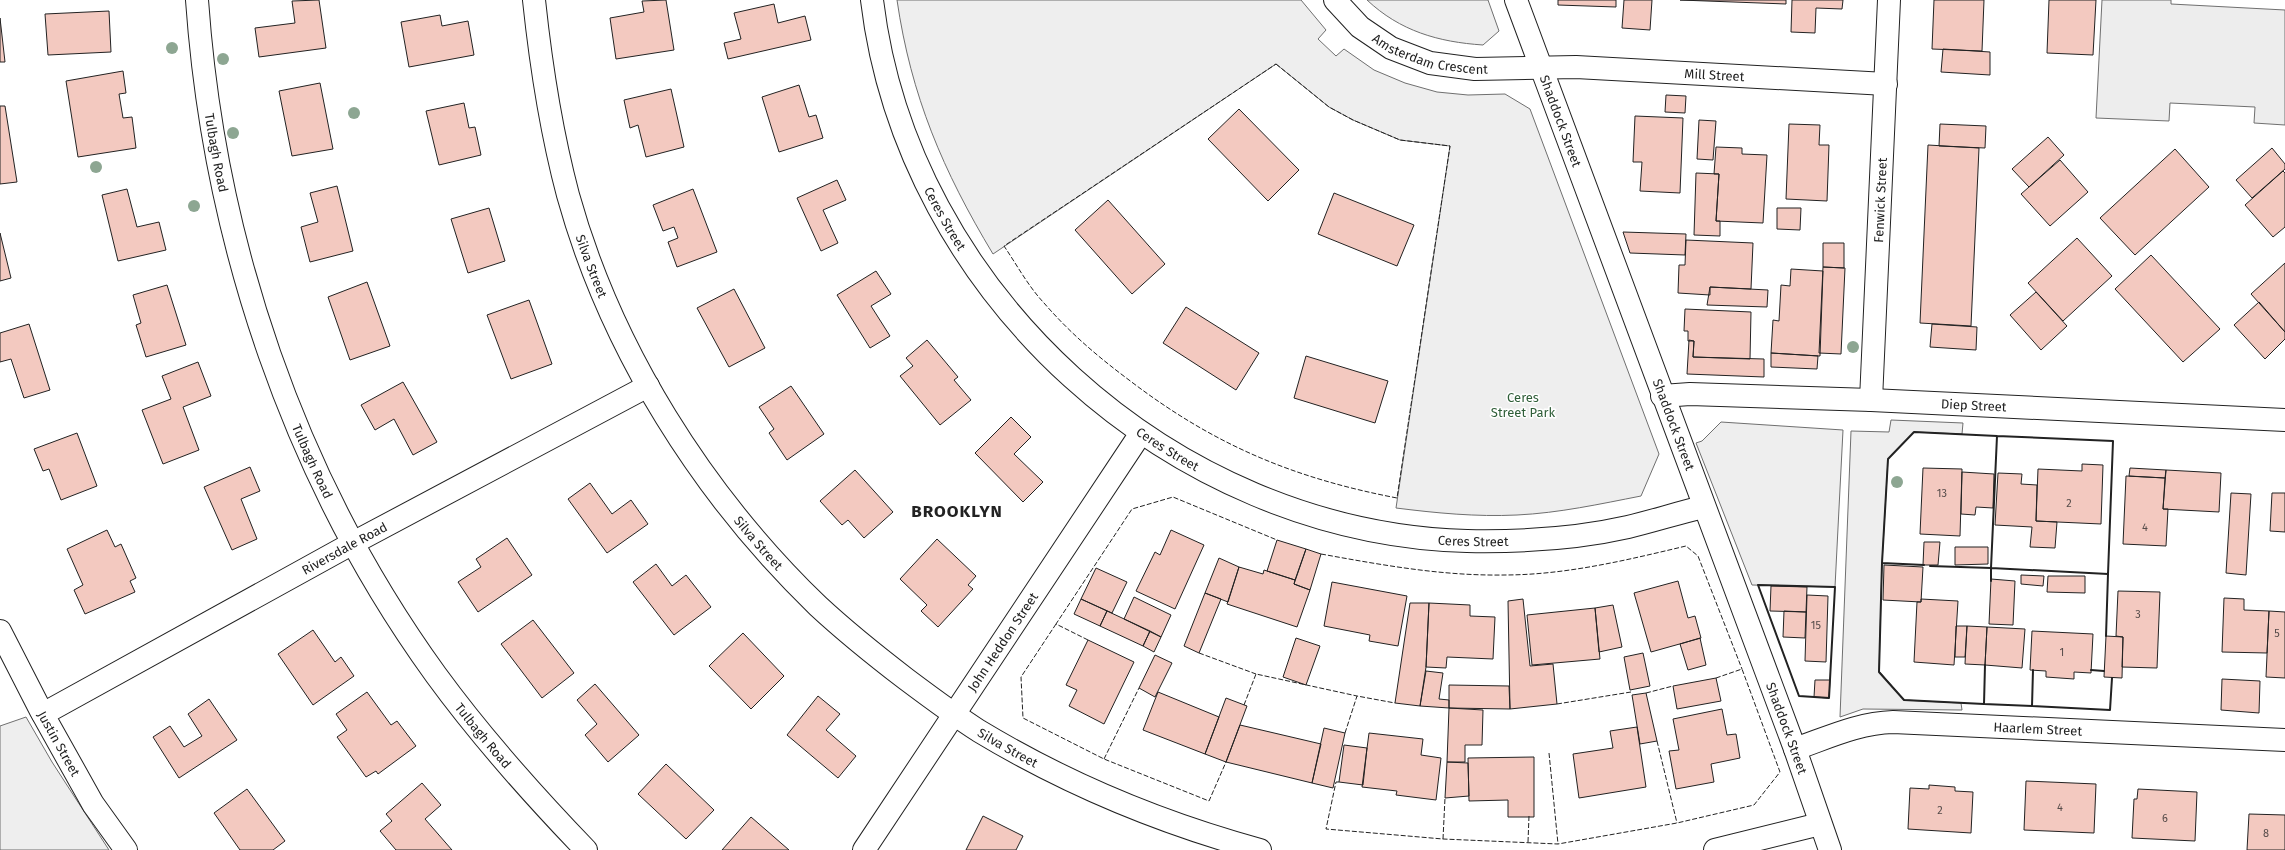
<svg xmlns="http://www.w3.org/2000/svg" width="2285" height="850" viewBox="0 0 2285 850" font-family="'Fira Sans',sans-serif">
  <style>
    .green { fill: #eee; stroke: #6f6f6f }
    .parking { fill: #ededed; stroke: #6f6f6f }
    .building { fill: #f3c9c0; stroke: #222 }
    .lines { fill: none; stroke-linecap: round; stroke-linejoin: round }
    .minor-casing { stroke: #222; stroke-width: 24 }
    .minor { stroke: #fff; stroke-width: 22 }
    .fence { stroke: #222; stroke-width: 1; stroke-dasharray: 5 2; stroke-linecap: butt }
    .wall { stroke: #222; stroke-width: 2 }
    .tree { fill: #8da692 }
    .labels { text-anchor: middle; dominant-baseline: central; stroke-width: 3; stroke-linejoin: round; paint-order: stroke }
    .number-label { font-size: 11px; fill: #564c4a }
    .street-label { font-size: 13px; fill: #222; stroke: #fff }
    .park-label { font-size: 13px; fill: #2f5e38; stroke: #fff }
    .district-label { font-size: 17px; font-weight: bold; letter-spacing: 1px; fill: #222; stroke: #fff }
  </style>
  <rect width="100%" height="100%" fill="#fff"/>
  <path class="green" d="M897,0H1301L1326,30L1318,39L1336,56L1344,49L1374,70L1405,83L1437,92L1468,95L1505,94L1530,109L1659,454L1641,496C1600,504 1559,513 1517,515C1476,517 1436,513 1396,508L1450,146L1400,140L1353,120L1329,107L1276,64L993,254C943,171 911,96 897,0Z
    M1367,0H1488L1499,31L1483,45C1438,42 1400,31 1367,0Z
    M1891,420L1963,423L1962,434L1914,432L1888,459L1882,563L1879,671L1904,700L1961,703L1962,710L1863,709L1840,717L1851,431L1889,432Z
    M1721,422L1843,430L1835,587L1752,585L1696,443L1702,441Z
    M26,717L52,762L109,850H0V726Z"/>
  <path class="parking" d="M2102,0H2171V4L2285,10V125L2254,123L2255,107L2170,103L2169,121L2096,118Z"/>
  <path class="building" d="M319,0L326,48L259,57L255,28L295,23L292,1Z
    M666,0L674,50L616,59L610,18L644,12L642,1Z
    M1558,0H1616V7L1558,5Z
    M1652,0L1650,30L1622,28L1624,0Z
    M1680,0H1786V4Z
    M1792,0H1843L1842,9L1816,8L1815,33L1791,32Z
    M1934,0H1984L1982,51L1932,49Z
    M2049,0H2096L2093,55L2047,53Z
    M774,4L778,23L805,16L811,40L728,59L724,43L741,39L734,13Z
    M109,11L111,52L48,55L45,14Z
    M440,15L442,26L468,21L474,55L409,67L401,22Z
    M0,18L5,62H0Z
    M1943,49L1990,52V75L1941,72Z
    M123,71L126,93L119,94L123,118L132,117L136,148L78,157L66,81Z
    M320,83L333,149L292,156L279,91Z
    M799,85L809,117L816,115L823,138L779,152L762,97Z
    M671,89L684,147L646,157L638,125L630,128L624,100Z
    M1666,95L1686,96L1685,113L1665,112Z
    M464,103L469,128L475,127L481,155L439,165L426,111Z
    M0,106H5L17,182L0,184Z
    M1239,109L1299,170L1268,201L1208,139Z
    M1635,116L1683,118L1680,193L1640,191L1642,162H1633Z
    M1699,120L1716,121L1713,160L1697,159Z
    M1789,124L1820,125L1819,145H1829L1827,201L1786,199Z
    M1940,124L1986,126L1985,148L1939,146Z
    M2048,137L2064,155L2029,187L2012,169Z
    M1928,145L1979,148L1971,326L1920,323Z
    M1716,147L1742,148V154L1767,155L1763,223L1716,221L1719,174H1714Z
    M2272,148L2285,164V169L2252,198L2236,180Z
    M2175,149L2209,187L2135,255L2100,218Z
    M2060,160L2088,192L2050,226L2021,194Z
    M2283,171L2285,173V227L2273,237L2245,205Z
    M1696,173L1719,174L1716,221H1720V236L1694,235Z
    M837,180L846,200L823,210L838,243L821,251L797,198Z
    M337,186L353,251L310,262L301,227L318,222L310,193Z
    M127,189L137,227L159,222L166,250L118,261L102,195Z
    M693,189L717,252L677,267L668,242L678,238L674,227L663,231L653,205Z
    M1334,193L1414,225L1397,266L1318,234Z
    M1108,200L1165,264L1132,294L1075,230Z
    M489,208L505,261L468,273L451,219Z
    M1777,208H1801L1800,230L1777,229Z
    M1623,232L1686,234L1685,255L1630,253Z
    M0,233L11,278L0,281Z
    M2077,238L2112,276L2063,321L2028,283Z
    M1686,240L1753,243L1751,289L1710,287V295L1678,293L1679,265H1685Z
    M1823,243H1844V268L1823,267Z
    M2151,255L2220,329L2183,362L2115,289Z
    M2285,263V332L2251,294Z
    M1823,267L1845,268L1841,354L1819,353Z
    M1791,269L1823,271L1820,356L1771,353L1773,320L1779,321L1781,285L1790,286Z
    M876,271L891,294L871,306L890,336L870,348L837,295Z
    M367,282L390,346L350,360L328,297Z
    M167,285L186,345L146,357L136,325L141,323L133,295Z
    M1710,287L1768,290L1767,307L1707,305Z
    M734,289L765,348L729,367L697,308Z
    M2036,292L2067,326L2041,350L2010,315Z
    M529,300L552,364L511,379L487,315Z
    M2259,302L2285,332V339L2265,359L2234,325Z
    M1186,307L1259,353L1236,390L1163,343Z
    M1685,309L1751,312L1750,359L1693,357L1694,341H1688V331H1684Z
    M29,324L50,390L24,398L11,359L0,362V333Z
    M1932,324L1977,327L1976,350L1930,347Z
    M927,340L958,377L954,380L971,400L940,425L900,376L913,366L906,358Z
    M1689,340L1694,341L1693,357L1764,359V377L1687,374Z
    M1771,353L1818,356L1817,369L1771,367Z
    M1306,356L1388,381L1375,423L1294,398Z
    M198,362L211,396L183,407L199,450L163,464L142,410L171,399L162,376Z
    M403,382L437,442L413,455L394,419L375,430L361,405Z
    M791,386L824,434L787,460L769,433L774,429L759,407Z
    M1011,417L1031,437L1014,454L1043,482L1023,502L975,453Z
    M77,433L97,486L61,500L49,469L43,471L34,449Z
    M2082,464L2103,465L2101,524L2036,521L2038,469L2082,471Z
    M250,467L260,491L241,499L257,539L232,550L204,487Z
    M1923,468L1962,469L1960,536L1920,534Z
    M2130,468L2166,470L2165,478L2129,476Z
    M855,470L893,512L864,538L848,520L842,525L820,501Z
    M2166,470L2221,473L2219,512L2163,509Z
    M1962,472L1994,474L1993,508L1976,507L1975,515L1961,514Z
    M1998,473L2022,474L2021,484L2037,485L2036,521L2057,522L2055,548L2030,547L2032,527L1995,525Z
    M2126,476L2165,478L2163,509H2168L2166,546L2123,544Z
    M590,483L612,514L631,500L648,524L607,553L568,499Z
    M2231,493L2251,494L2246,575L2226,573Z
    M2272,493H2285V532L2270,531Z
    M107,530L115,547L121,544L136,578L130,581L135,592L85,614L74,590L83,585L67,549Z
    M1171,530L1204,545L1175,609L1136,591L1155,552L1160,555Z
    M507,538L532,575L478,612L458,582L481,567L476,559Z
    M937,539L976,576L968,585L973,589L938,627L921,611L927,605L900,579Z
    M1277,540L1306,549L1295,580L1267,571Z
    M1924,542H1940L1938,565H1923Z
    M1955,547H1988V564L1955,565Z
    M1306,549L1321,554L1310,590L1294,584Z
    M1219,558L1239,567L1228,602L1205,593Z
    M656,564L672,586L686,575L711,607L674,635L633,582Z
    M1884,565L1923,567L1921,602L1883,600Z
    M1239,567L1263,574L1264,570L1267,571L1295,580L1294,584L1310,590L1297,627L1227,604Z
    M1096,568L1127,582L1112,613L1081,599Z
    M2021,575L2044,576L2043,586L2021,584Z
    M2048,576H2085V593L2047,592Z
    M1991,579L2015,581L2013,625L1989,624Z
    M1678,581L1688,618L1695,616L1701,638L1651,652L1634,593Z
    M1332,582L1407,596L1398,646L1369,641L1370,635L1324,626Z
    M1771,586L1807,587L1806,612L1770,611Z
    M2118,591L2160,592L2157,668L2122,667L2123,637L2116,636Z
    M1205,593L1221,599L1199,653L1184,646Z
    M1807,595L1828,596L1826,662L1805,661Z
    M1134,597L1171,615L1161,637L1124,619Z
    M2224,598L2244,599V610L2269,611L2267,653L2222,652Z
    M1081,599L1107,611L1100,626L1074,614Z
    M1523,599L1530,666L1553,664L1557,704L1510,709L1508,601Z
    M1921,599L1958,601L1954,665L1914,662L1917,602H1921Z
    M1410,603H1429L1426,667L1420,706L1395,703Z
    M1429,603L1470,605V616L1495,617L1493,659L1447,657L1446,668L1426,667Z
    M1613,605L1622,647L1599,652L1595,608Z
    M1595,608L1600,659L1532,665L1527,615Z
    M1107,611L1150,631L1143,646L1100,626Z
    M1784,611L1806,612L1805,638L1783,637Z
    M2269,611L2285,612V678L2266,677Z
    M533,620L574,673L542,698L501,644Z
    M1956,626H1967L1965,657H1955Z
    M1967,626L1987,627L1985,665L1965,664Z
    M1987,627L2025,629L2022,668L1985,665Z
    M313,630L335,662L341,657L354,676L313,705L278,654Z
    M1150,631L1161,637L1154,652L1143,646Z
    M2032,631L2093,634L2091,673L2074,672V679L2046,677V671L2030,670Z
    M743,633L784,676L751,709L709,666Z
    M2106,636L2123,637L2122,678L2104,677Z
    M1296,638L1320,646L1306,685L1283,677Z
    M1700,638L1706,665L1688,670L1680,644Z
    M1088,640L1134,662L1104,724L1069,706L1077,690L1066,685Z
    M1643,653L1650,686L1630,690L1624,657Z
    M1155,655L1172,663L1155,697L1139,688Z
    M1426,671L1443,673L1439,699L1449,700V708L1420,706Z
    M1716,678L1721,701L1677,709L1673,686Z
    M2222,679L2260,681L2259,713L2221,710Z
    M1815,680H1830L1829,698L1814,697Z
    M595,684L639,735L608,762L585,735L597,724L577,700Z
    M1449,685L1509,686L1510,709L1449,708Z
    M367,692L391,725L397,721L416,746L378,774L376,771L366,777L337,737L347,730L336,714Z
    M1158,692L1219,717L1205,754L1143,730Z
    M1646,693L1657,741L1640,744L1632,695Z
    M818,696L840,714L826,730L856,756L838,778L787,735Z
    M1226,698L1247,706L1226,762L1205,754Z
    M209,699L237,740L179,778L153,737L170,726L184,747L202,736L188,714Z
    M1449,708L1483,710L1482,745H1465V762H1447Z
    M1722,709L1727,735L1736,734L1740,758L1711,764L1714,782L1676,789L1669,751L1679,750L1673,719Z
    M1240,725L1321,744L1312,783L1226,762Z
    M1637,727L1646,787L1579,798L1573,754L1613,748L1610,731Z
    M1324,728L1345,733L1333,788L1312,783Z
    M1369,733L1423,739L1421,755L1441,758L1436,800L1396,795L1397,791L1362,787Z
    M1344,745L1367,748L1363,785L1339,782Z
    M1534,757V817H1508V800L1469,801L1468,758Z
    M1447,762L1468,763L1469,796L1445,798Z
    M666,764L714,810L686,839L638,794Z
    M2026,781L2096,784L2094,833L2024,830Z
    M422,783L441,805L425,819L452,850H396L380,831L392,821L386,814Z
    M1929,785L1955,787V791L1973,792L1971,833L1908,829L1910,788L1929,789Z
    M247,789L285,841L273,850H240L214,813Z
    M2138,789L2197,792L2195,841L2132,838L2134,799H2137Z
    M2249,814L2285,815V850H2247Z
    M983,816L1023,836L1016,850H966Z
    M751,817L789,850H722Z"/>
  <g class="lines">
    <defs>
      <g id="minor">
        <path id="s1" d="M197,0C214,241 294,479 436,675C482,738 533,795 586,850"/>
        <path id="s2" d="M534,0C541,66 551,131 568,195C611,350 703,495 818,606C846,632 876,656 906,679C930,697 954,715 979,731C1067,784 1161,823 1260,850"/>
        <path id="s3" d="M872,0C907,293 1172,533 1467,541C1520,542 1575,539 1628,527C1653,521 1678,513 1703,507"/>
        <path id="s4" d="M1335,0L1360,27L1391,48L1430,63L1475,69L1576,67L1886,84"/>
        <path id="s5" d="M1516,0L1795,749L1830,850"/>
        <path id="s6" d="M1662,396L1690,394L1871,400L2285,420"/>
        <path id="s7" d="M1871,400L1889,0"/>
        <path id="s8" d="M0,631L41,711L93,804L126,850"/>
        <path id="s9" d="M43,714L353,543L648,386"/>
        <path id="s10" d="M1795,749C1827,738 1858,723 1893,722L2285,740"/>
        <path id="s11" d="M864,850L1141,433"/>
        <path d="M1715,850L1820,824"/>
      </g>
    </defs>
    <use href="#minor" class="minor-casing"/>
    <use href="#minor" class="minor"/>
    <path class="fence" d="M1276,64L1329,107L1353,120L1400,140L1450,146L1397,498C1293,478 1214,445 1129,380C1097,356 1070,333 1044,303C1028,286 1017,265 1004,246Z
      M1321,554C1382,565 1442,576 1504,575C1566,575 1627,560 1686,546L1698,556L1742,669
      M1056,624L1021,677L1023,718L1104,759L1209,801L1226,762
      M1088,640L1056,624L1132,509L1173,497L1277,540
      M1199,653L1256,674
      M1646,693L1673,686
      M1557,704L1631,692L1630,690
      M1244,705L1256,674L1357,696
      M1345,733L1357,696L1395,703
      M1657,741L1677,823
      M1549,753L1558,844
      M1104,759L1139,688
      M1339,782H1336L1326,829L1443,839L1558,844L1677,823L1754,805L1780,772L1742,669L1716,678
      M1443,839L1445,798
      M1528,842L1529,816"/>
    <path class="wall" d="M1997,436L2113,441L2108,574
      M1882,563L1888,459L1914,432L1997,436L1991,568L2108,574L2106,636
      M1924,565L1882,563L1879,672L1904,700L1984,704L1985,665
      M1930,566L1991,568V581
      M1758,585L1835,587L1829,698L1799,696Z
      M2091,670L2104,671
      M1984,704L2032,706L2033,670
      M2032,706L2110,710L2112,678"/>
  </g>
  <g class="tree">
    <circle cx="172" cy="48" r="6"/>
    <circle cx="223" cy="59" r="6"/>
    <circle cx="354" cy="113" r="6"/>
    <circle cx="233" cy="133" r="6"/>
    <circle cx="96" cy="167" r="6"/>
    <circle cx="194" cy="206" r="6"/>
    <circle cx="1853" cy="347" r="6"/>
    <circle cx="1897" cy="482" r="6"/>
  </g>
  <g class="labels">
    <g class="number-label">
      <text x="1942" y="493">13</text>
      <text x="2069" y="503">2</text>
      <text x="2145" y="527">4</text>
      <text x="2138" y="614">3</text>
      <text x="1816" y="625">15</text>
      <text x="2277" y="633">5</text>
      <text x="2062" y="652">1</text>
      <text x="2060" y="807">4</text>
      <text x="1940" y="810">2</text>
      <text x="2165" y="818">6</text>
      <text x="2266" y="833">8</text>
    </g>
    <g class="street-label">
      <text stroke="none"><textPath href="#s4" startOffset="114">Amsterdam Crescent</textPath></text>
      <text stroke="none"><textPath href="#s4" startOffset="401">Mill Street</textPath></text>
      <text stroke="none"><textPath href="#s5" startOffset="129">Shaddock Street</textPath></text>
      <text stroke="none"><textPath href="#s1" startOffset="154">Tulbagh Road</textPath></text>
      <text stroke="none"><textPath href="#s7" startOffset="200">Fenwick Street</textPath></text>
      <text stroke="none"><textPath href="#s3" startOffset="232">Ceres Street</textPath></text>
      <text stroke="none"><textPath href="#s2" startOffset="273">Silva Street</textPath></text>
      <text stroke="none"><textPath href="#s6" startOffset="312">Diep Street</textPath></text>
      <text stroke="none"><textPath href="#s5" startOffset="453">Shaddock Street</textPath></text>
      <text stroke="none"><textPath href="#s3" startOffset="556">Ceres Street</textPath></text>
      <text stroke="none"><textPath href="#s1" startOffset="478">Tulbagh Road</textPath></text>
      <text stroke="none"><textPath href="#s3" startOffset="879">Ceres Street</textPath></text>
      <text stroke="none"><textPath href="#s2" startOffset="598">Silva Street</textPath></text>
      <text stroke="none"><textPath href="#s9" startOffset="344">Riversdale Road</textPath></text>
      <text stroke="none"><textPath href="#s11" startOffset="250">John Heddon Street</textPath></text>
      <text stroke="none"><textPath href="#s5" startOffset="777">Shaddock Street</textPath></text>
      <text stroke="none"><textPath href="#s10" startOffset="247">Haarlem Street</textPath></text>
      <text stroke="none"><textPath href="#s1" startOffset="802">Tulbagh Road</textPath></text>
      <text stroke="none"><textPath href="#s8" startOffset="127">Justin Street</textPath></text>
      <text stroke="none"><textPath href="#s2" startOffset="922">Silva Street</textPath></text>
    </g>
    <g class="park-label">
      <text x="1523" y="397">Ceres<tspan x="1523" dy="15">Street Park</tspan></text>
    </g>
    <g class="district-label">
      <text x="957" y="511">BROOKLYN</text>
    </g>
  </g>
</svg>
